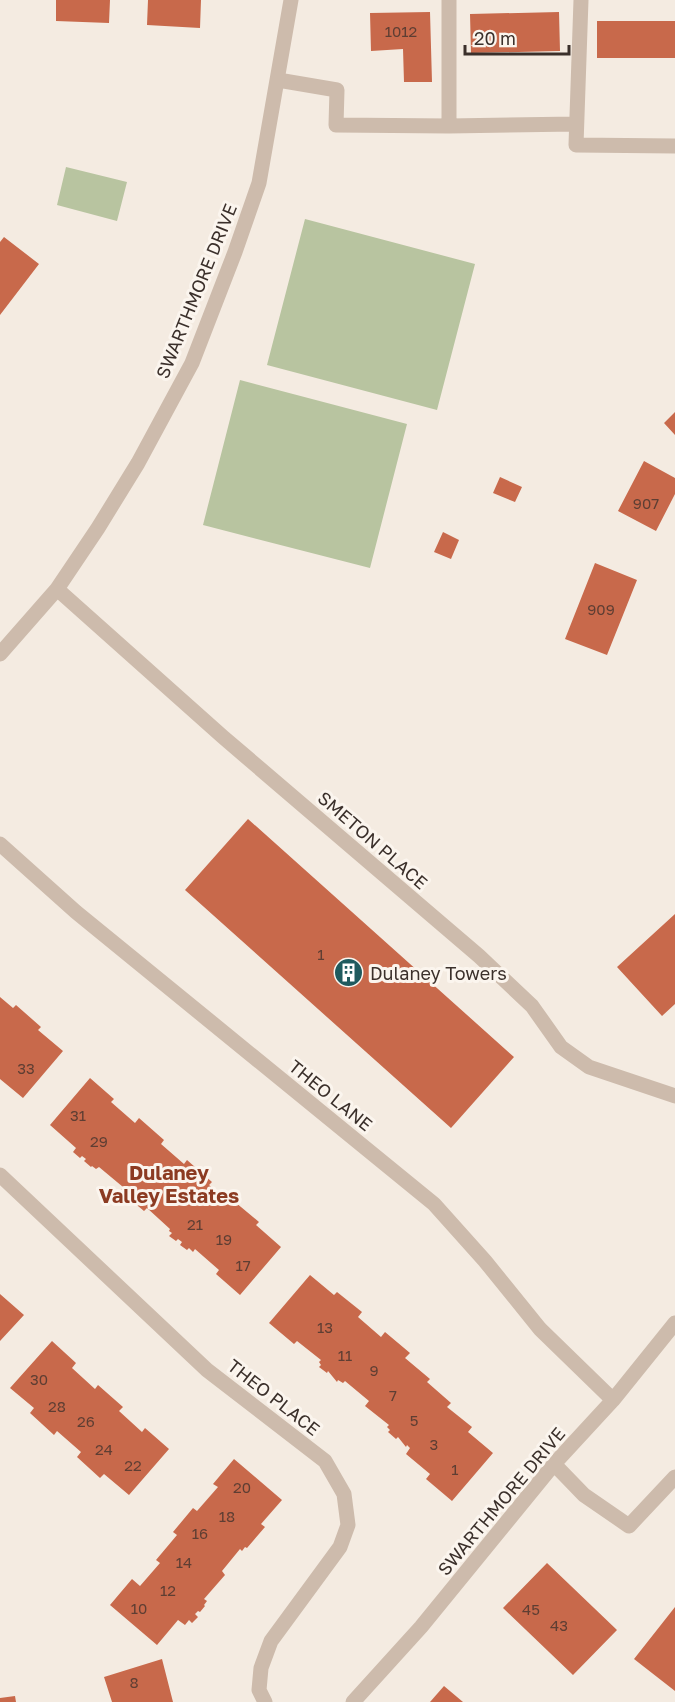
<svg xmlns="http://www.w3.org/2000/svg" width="675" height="1702" viewBox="0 0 675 1702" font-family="'Golos Text',sans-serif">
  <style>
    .green { fill: #b8c4a0 }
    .building { fill: #c8694b }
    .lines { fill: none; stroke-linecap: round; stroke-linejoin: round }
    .service { stroke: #cdbbac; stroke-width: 15 }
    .minor { stroke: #cdbbac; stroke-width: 15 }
    .labels { text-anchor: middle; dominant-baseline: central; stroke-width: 6; stroke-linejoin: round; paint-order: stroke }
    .number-label { font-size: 15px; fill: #5e3e33 }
    .street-label { font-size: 18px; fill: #3b302b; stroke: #fbf5ee }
    .poi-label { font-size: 18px; fill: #3b302b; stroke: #fbf5ee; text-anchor: start }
    .neighbourhood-label { font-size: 20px; font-weight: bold; fill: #8c3b22; stroke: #fbf5ee }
  </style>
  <rect width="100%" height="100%" fill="#f4ebe1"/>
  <path class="green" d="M66,167L127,182L117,221L57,205Z
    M305,219L475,264L437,410L267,365Z
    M240,380L407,424L370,568L203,525Z"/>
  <path class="building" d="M56,0H110L109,23L56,21Z
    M148,0H201L200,28L147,25Z
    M430,12L432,82H404L403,49L371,51L370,13Z
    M559,12L560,51L471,53L470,14Z
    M597,21H675V58H597Z
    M4,237L39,264L0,315V242Z
    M675,412V435L664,423Z
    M644,461L675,478V494L656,531L618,511Z
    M500,477L522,487L515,502L493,493Z
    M443,532L459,540L451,559L434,552Z
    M595,563L637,580L607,655L565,639Z
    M248,819L514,1057L451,1128L185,890Z
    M675,914V1004L662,1016L617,967Z
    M0,997L13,1008L16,1005L41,1027L38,1030L63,1051L23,1098L0,1079Z
    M90,1078L114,1099L111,1102L135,1123L139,1118L164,1140L161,1144L184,1164L187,1160L212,1182L209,1185L232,1205L235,1202L259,1222L256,1225L281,1247L240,1295L216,1274L219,1270L195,1249L193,1252L189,1248L187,1250L180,1245L182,1242L178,1239L176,1241L169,1236L172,1233L169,1231L170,1229L147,1208L144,1211L120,1191L123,1187L99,1167L96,1169L92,1166L91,1167L84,1161L86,1159L82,1156L80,1158L73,1152L76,1148L50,1125Z
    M310,1275L334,1295L337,1292L362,1312L358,1317L381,1337L385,1332L410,1353L405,1358L430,1379L427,1382L451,1403L447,1407L472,1427L468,1432L493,1453L452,1501L426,1479L430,1474L406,1454L410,1448L407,1445L406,1447L398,1437L396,1439L388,1432L390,1430L387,1427L389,1425L365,1406L369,1401L345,1381L343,1383L338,1380L337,1382L328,1371L327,1373L319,1367L321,1365L319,1362L321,1360L297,1341L294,1344L269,1323Z
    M0,1294L24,1315L0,1341Z
    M52,1341L76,1363L72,1368L95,1389L98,1385L123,1407L119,1411L142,1432L145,1428L169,1449L129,1495L104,1474L100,1478L77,1457L81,1452L57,1431L54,1435L30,1413L34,1408L10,1388Z
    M234,1459L282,1500L261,1524L265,1527L247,1548L245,1547L242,1551L240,1549L222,1571L225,1575L204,1599L207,1601L204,1605L205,1606L200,1612L198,1611L195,1614L198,1617L192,1623L189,1620L185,1625L178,1620L157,1645L110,1605L132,1579L140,1586L160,1563L156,1560L177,1535L173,1532L193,1508L197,1511L218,1487L213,1484Z
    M547,1563L617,1630L573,1675L503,1608Z
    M675,1607V1691L634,1659Z
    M162,1659L173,1702H112L104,1677Z
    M444,1686L463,1702H430Z
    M15,1696L16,1702H0V1698Z"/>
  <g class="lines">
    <path class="service" d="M449,0V126L576,124
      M581,0L576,145L675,146
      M278,80L337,90L336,125L449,126"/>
    <path class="minor" d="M57,589L223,737L479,956L532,1006L561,1047L589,1067L675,1096
      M0,654L57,589L98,528L138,463L192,363L235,252L259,183L291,0
      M0,844L76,912L434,1204L485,1261L540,1329L613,1400
      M0,1175L207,1370L325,1461L344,1494L348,1525L340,1547L271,1641L261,1668L259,1690L265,1702
      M554,1464L584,1495L629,1526L675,1477
      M353,1702L421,1627L554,1464L613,1400L675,1323"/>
  </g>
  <defs>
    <symbol id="building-disc" viewBox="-11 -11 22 22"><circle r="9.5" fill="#1f5a5e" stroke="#fbf5ee"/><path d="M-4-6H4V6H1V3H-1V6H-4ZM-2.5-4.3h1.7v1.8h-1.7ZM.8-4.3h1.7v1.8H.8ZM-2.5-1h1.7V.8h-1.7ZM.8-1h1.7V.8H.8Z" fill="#fff"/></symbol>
  </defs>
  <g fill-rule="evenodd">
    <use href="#building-disc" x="332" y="956" width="33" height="33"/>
  </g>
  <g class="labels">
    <g class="number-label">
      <text x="401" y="31">1012</text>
      <text x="646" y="503">907</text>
      <text x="601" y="609">909</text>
      <text x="321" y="954">1</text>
      <text x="26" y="1068">33</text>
      <text x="78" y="1115">31</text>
      <text x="99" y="1141">29</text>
      <text x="195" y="1224">21</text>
      <text x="224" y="1239">19</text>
      <text x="243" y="1265">17</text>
      <text x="325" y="1327">13</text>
      <text x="345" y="1355">11</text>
      <text x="374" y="1370">9</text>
      <text x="39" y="1379">30</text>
      <text x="393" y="1395">7</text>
      <text x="57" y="1406">28</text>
      <text x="414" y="1420">5</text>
      <text x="86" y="1421">26</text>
      <text x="434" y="1444">3</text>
      <text x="104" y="1449">24</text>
      <text x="133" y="1465">22</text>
      <text x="455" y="1469">1</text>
      <text x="242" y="1487">20</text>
      <text x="227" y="1516">18</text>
      <text x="200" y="1533">16</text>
      <text x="184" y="1562">14</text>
      <text x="168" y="1590">12</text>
      <text x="139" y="1608">10</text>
      <text x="531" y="1609">45</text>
      <text x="559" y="1625">43</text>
      <text x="134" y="1682">8</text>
    </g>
    <g class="street-label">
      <text transform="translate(196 291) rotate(-68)">SWARTHMORE DRIVE</text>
      <text transform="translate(373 840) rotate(41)">SMETON PLACE</text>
      <text transform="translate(331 1095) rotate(39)">THEO LANE</text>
      <text transform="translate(274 1397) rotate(38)">THEO PLACE</text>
      <text transform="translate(501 1501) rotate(-50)">SWARTHMORE DRIVE</text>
    </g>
    <g class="poi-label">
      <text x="370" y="973">Dulaney Towers</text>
    </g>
    <g class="neighbourhood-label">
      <text x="169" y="1172">Dulaney<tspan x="169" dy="23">Valley Estates</tspan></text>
    </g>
  </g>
  <path d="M465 45v9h104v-9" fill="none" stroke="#3b302b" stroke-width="3"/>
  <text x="474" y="45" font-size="18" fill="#3b302b" stroke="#fbf5ee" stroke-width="4.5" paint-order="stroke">20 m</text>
</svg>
